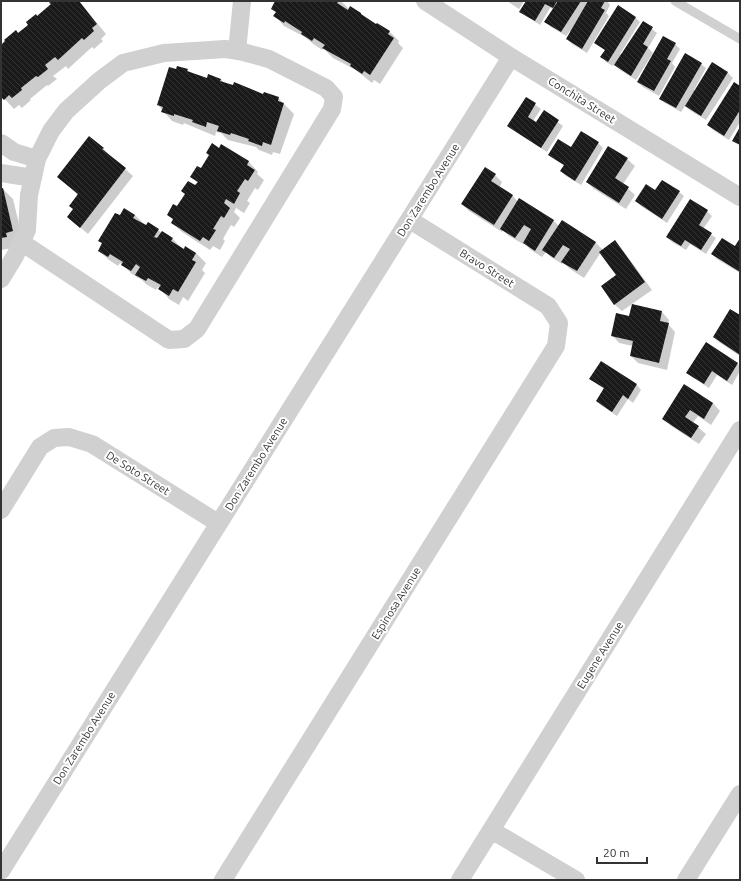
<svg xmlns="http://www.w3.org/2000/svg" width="741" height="881" viewBox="0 0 741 881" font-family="Ubuntu,sans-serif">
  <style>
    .shadow { fill: #0003 }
    .building { fill: url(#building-back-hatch) }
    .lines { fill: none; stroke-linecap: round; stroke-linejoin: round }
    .lane { stroke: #d0d0d0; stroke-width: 9 }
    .street { stroke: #d0d0d0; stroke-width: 18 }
    .labels { text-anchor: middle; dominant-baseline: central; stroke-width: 4; stroke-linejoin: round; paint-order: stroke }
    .street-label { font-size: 11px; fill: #333; stroke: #fff }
  </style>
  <defs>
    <pattern id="building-back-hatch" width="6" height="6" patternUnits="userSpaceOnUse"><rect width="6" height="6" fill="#1a1a1a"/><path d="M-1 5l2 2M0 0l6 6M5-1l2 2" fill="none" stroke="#333"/></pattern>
  </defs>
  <rect width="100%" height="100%" fill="#fff"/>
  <path class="shadow" d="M53,1H79L106,34L101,39L103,41L94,49L92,47L68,69L66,66L53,76L57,79L48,86L47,85L30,99L31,100L22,108L19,105L14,109L1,95V45L18,34L52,4Z
    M277,1H341L349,9L376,26L389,31L399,41L398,43L403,48L380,84L374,80L372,83L356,70L333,58L323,48L322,50L312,43L305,37L284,26L275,16L277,13L272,9Z
    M507,1H524L519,9Z
    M527,1H607L610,5L606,13L609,16L587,53L572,44L567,39L571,32L570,31L566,36L551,27L546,22L554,9L550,8L540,25L526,16L521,11Z
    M635,17L640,22L620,54L622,55L643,22L657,33L648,48L653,53L636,80L620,70L614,64L613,66L606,62L602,57L606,51L596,43Z
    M664,38L675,44L680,49L672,63L675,67L659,96L643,87L638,82Z
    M701,64L706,68L694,90H696L713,64L728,73L733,78L706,120L691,111L685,106L681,112L665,103L660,98Z
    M187,70L191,73L208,79H221L224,83L264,95L278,98L294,114L280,154L273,152L272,155L259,150L256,147L228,140L221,133L216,132L215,136L184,123L183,125L172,121L158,105Z
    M740,87V122L729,140L713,130L708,125Z
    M526,98L541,109L533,121L537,124L544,112L563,126L547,152L513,130L508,126Z
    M89,137L103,148L110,156L133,176L88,234L68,217L74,209L78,195L58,177Z
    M598,143L603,148L581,185L566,176L561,171L565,166L554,159L549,155L571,148Z
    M221,146L249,162L258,172L257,174L264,180L258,190L255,188L247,201L250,203L244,213L236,208L234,212L240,218L234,227L231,225L223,239L225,241L220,250L213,246L210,250L182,232L172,223L174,220L168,215L177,208L196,187L198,183L191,177L201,170L210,156L207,153L219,149Z
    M608,147L627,159L635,166L623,184L635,195L626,209L594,189L587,182Z
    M495,175L502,182L499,188L513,196L518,202L553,220L559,226L595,242L603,250L615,241L622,249L652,290L622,311L614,304L617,275L601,252L584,278L570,269L563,262L562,264L551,257L546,252L542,257L531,250L524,243L523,244L509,236L503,230L502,232L469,211L462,204Z
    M1,189H3L13,199L23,241L16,247L2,250L1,248Z
    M656,192H679L684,196L667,223L641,206L636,201Z
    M125,209L135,215L145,225L158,230L162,233V232L173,239L184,251L186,247L196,253L206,263L202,270L205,273L188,301L183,297L179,305L169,299L160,288L158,287L156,290L146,284L142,280L132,274L123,265L120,263L118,266L109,260L99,251L103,244L99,241Z
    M707,211L712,216L703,229L716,238L706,254L690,244L686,250L672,242L667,237Z
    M740,239V273L717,259L712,254L735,247Z
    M662,312L669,320L668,324L675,332L667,370L638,363L631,356L633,346L619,343L612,335L630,317Z
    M740,316V356L719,342L714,337Z
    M737,363L740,366V371L732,385L717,375L709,388L692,377L688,372Z
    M590,379L637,385L641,390L633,403L628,399L617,416L602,406L597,401L604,389Z
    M685,385L713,403L720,411L711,425L698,416L693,423L706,434L699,444L671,426L663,419Z"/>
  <path class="building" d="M51,1H79L97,24L92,28L94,31L84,40L82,38L58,60L55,57L45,65L48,69L38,77L36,76L21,88L22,90L12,98L9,95L4,100L1,97V45L5,41L4,40L16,30L18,33L28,25L26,22L36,14L37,16L51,4L49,3Z
    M275,1H339L337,3L348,10L350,6L361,13V14L376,24L377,23L390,31L388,34L394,38L370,75L364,71L362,74L350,66L351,64L322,48L325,45L314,38L312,41L301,34L302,32L285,21L284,23L273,16L276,12L271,9Z
    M526,1H557L553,8L545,4L535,21L519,12Z
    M558,1H581L561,32L544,22Z
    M588,1H605L601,8L605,10L582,49L566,39Z
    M618,5L636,17L608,62L600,57L605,50L594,43Z
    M643,21L653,27L643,44L648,47L631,76L614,65Z
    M663,36L676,43L667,59L671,61L654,91L637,82Z
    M685,53L702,63L676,108L659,99Z
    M712,62L728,72L701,116L685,106Z
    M177,66L188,69L187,71L207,78L208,74L221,79L220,81L233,85L234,82L263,94L264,92L279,97L278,101L284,103L271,145L263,142L262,146L248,141L249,139L231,133L230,135L217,131L219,126L207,122L206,127L192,122L193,120L174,114V116L161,112L163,107L157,105L169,67L176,69Z
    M734,82L740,86V110L724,136L707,125Z
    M526,97L536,103L528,117L536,122L544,110L559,120L541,148L507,126Z
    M740,127V145L732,141Z
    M581,131L599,142L575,181L560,171L564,165L548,155L558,139L571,147Z
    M89,136L104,148L102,149L126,168L80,228L67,217L73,209L69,206L78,194L57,177Z
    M212,143L219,148L221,144L249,161L247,165L255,170L248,181L245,179L237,191L240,193L234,204L226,199L224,203L230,208L224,218L221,216L213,229L216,230L209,241L203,237L200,241L171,223L173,219L167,215L173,204L177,206L185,194L181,191L188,181L195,185L198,182L190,177L197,166L201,168L209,155L206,153Z
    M608,146L628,158L615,178L629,187L619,203L586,182Z
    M485,167L496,174L491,181L513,195L494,225L461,204Z
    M662,180L680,191L662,219L635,201L646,184L655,190Z
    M1,188H3L13,231L6,233L7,237L1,238Z
    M519,198L554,220L535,251L523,243L531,229L524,225L515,238L500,229Z
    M690,199L708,210L699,225L712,233L701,250L685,240L681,246L666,237Z
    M124,208L135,215L133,218L146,225L148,222L159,229L154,237L157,238L162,231L173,238L171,241L184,249L185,246L196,253L192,260L196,262L178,292L173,289L169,296L158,289L161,285L148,278L146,281L135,275L140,267L136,264L131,271L121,265L123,262L110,254L108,257L98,251L102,243L98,241L115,213L120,215Z
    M562,220L596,242L577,271L561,262L570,249L563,245L554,258L542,250Z
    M722,238L735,246L740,238V272L711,254Z
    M615,240L645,282L614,305L601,286L616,275L599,252Z
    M632,304L662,311L660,321L669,323L659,363L630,356L633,341L611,336L616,313L629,316Z
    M730,309L740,315V355L713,337Z
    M706,342L738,363L727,381L712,371L704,384L686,373Z
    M601,361L637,384L628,399L623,395L612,412L596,401L604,388L589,379Z
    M684,384L713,403L704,419L690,410L685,417L699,426L691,438L662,419Z"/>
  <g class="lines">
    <path class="lane" d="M675,1L740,39"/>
    <path class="street" d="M425,1L511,57L740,197
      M237,51L242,1
      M1,143L14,152L37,159
      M1,173L33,178
      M1,279L15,256L27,230L29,195L37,159L51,131L66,111L99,81L123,63L164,53L225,49L239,51L269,59L326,88L334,97L332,109L197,329L184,339L169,340L21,242
      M1,510L40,447L54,438L69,437L92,444L218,523
      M491,830L576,880
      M1,871L511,57
      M223,880L556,346L559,323L548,306L410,220
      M460,880L740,430
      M686,880L740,794"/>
  </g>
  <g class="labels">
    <g class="street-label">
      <text transform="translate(582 100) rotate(32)">Conchita Street</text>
      <text transform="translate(428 190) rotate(-58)">Don Zarembo Avenue</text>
      <text transform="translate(487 268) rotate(32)">Bravo Street</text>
      <text transform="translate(256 464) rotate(-58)">Don Zarembo Avenue</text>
      <text transform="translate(138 473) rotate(32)">De Soto Street</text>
      <text transform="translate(396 603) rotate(-58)">Espinosa Avenue</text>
      <text transform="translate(600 655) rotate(-58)">Eugene Avenue</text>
      <text transform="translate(84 738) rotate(-58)">Don Zarembo Avenue</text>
    </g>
  </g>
  <rect width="741" height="881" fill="none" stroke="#333333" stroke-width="4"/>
  <path d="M597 857v6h50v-6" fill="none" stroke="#333333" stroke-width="2"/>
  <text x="603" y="857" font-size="12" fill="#333333" stroke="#ffffff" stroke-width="3" paint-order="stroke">20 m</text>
</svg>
